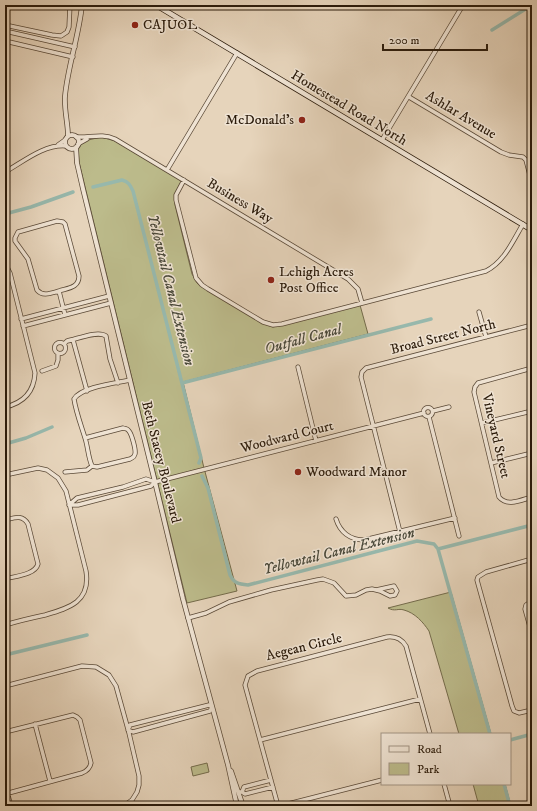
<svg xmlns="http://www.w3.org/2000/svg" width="537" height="811" viewBox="0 0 537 811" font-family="'IM FELL DW Pica',serif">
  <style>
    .green { fill: #bcbb8b; stroke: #746b4b }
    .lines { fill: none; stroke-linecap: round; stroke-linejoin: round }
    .canal { stroke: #97b8ac; stroke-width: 3.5 }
    .minor-casing { stroke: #5a4937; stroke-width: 5 }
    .tertiary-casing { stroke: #5a4937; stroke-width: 5.5 }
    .secondary-casing { stroke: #2b1b0b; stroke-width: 6 }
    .minor { stroke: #efe3d3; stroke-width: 3.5 }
    .tertiary { stroke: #efe3d3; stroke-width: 4 }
    .secondary { stroke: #efe3d3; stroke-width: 4.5 }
    .poi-dot { fill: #8f2418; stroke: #efe3d3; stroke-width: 1.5 }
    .labels { text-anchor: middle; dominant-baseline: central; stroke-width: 3; stroke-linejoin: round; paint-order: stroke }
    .poi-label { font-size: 14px; fill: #2b1b0b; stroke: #efe3d3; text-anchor: start }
    .street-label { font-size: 14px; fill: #2b1b0b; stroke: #efe3d3 }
    .water-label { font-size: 15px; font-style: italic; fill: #4b4a3b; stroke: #efe3d3 }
  </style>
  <rect width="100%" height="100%" fill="#e6d4bb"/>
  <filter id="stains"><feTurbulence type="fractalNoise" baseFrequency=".005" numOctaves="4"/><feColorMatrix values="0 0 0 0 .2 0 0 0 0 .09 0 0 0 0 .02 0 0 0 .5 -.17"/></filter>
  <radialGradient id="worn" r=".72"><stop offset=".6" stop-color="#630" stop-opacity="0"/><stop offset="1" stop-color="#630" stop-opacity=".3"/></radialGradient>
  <path class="green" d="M101,137L115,141L182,181L175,200V205L192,274L197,283L202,287L263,323L273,327L360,305L368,334L183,382L204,468L237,591L187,603L79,162L78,148L80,142Z
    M451,592L491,734H459L429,631C423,622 415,613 404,610C398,608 395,612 388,608Z
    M207,763L209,772L193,776L191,767Z
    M473,784H505L511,806H479Z"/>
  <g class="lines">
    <path class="canal" d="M492,30L532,5
      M93,187L122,180C129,182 130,185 133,191L201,458L199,463
      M5,214L31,207L73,192
      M182,383L431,319
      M5,444L26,438L52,427
      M202,476L208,488L230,575C234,583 238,584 248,585L417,541L434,544L438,549L490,734
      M438,549L532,525
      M5,655L87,635
      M510,740L532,734
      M504,784L510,806"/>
    <defs>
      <path id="minor" d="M5,25L52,35L61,36L67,32L69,27L70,5
        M5,31L75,47
        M5,41L73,57
        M409,97L501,152L509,155L523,157L526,160L532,183
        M76,137C90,138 102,133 115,139L348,279L358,289L362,303
        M382,140L463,5
        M78,144L87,139
        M58,145L65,140
        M167,170L237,53
        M5,172C23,162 44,144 66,146
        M184,180L176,195V200L196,278L202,285L208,289L263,322L273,325L282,324L486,271C504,262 513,241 523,224
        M5,263L10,273L35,373C34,392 23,403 5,407
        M59,291C68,288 79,288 79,276L65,224L63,222L57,221L18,232L15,238V241L28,259L37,290C43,297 51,293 59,291L65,315
        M479,312L486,337
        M21,319L109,296
        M23,326L111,303
        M73,340L87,391
        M54.5 348a5.5 5.5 0 1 1 11 0a5.5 5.5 0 1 1-11 0Z
        M64,344L67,341C77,339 98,330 106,336L110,359L118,383
        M298,367L316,441
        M532,368L478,383L475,387L474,392L499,497C507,507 521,500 532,497
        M42,371L56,366L58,360V353
        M423.5 412a4.5 4.5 0 1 1 9 0a4.5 4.5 0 1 1-9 0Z
        M433,411L449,407
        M429,417L459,536
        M482,423L532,411
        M85,438L123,428C126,429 127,428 129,431C132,435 136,450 135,454C134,458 133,457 130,459L97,467L92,466C88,457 88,447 85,438C81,425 76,412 74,399C81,387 116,383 130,380
        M491,463L532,453
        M65,472L87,470L92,466
        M5,475L38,468L47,470L58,478L66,491L86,571C91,602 69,608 45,615C31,618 18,621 5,625
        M69,505L77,498L123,487L146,479L155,482L424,413
        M69,505H78L151,486L155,482
        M336,519C340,532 350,540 364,540L455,518
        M5,520C14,518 22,514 28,524L38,564C35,575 15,576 5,579
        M400,532L361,377L362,372L366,368L532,325
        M532,559L486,572L478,577L477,580L512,706L514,711L519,713L532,710
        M532,601L526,605L525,609L532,634
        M5,611L8,624
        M188,618L206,613L229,602L271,590L317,580L323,579L334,583L346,596L356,595L366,590L372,589L380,591L390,596L395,595L397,591L394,586L376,590
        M5,686L82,666L96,667L109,675L116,686L129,733L139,776V785L137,792L132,800L124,806
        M209,705L212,707L210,711L133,732L128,730L130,725Z
        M35,724L50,781
        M5,732L73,715L77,717L80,720L91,763C90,768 87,771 82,773L5,794
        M260,740L420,699
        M532,766L530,770L532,780
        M444,784L450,806
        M5,785L11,806
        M239,792H242L245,794L273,787
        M242,792L244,787L271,780
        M278,806L245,685L248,676L257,671L387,637C395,636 401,638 406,646L430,734
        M280,806L382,780"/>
      <path id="tertiary" d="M65 142a7 7 0 1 1 14 0a7 7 0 1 1-14 0Z
        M68,136C68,123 64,110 65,96C68,65 79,36 82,5
        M76,147L77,163L83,189L155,482L183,599L228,765L237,806
        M231,771L243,806"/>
      <path id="secondary" d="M156,5L532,230"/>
    </defs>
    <use href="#minor" class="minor-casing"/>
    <use href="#tertiary" class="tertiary-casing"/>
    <use href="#secondary" class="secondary-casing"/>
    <use href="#minor" class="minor"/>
    <use href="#tertiary" class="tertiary"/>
    <use href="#secondary" class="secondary"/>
  </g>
  <g class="poi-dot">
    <circle cx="135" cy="25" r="4"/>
    <circle cx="302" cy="120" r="4"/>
    <circle cx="271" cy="280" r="4"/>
    <circle cx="298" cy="472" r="4"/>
  </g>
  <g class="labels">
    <g class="poi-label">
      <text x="143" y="25">CAJUOL</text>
      <text x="294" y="120" text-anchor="end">McDonald's</text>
      <text x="279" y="272">Lehigh Acres<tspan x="279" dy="16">Post Office</tspan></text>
      <text x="306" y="472">Woodward Manor</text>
    </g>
    <g class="street-label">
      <text transform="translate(349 108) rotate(31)">Homestead Road North</text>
      <text transform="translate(461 115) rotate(31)">Ashlar Avenue</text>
      <text transform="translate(240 201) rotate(31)">Business Way</text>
      <text transform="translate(443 337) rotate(-14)">Broad Street North</text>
      <text transform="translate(496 436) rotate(77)">Vineyard Street</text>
      <text transform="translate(287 437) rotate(-14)">Woodward Court</text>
      <text transform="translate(161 462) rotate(76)">Beth Stacey Boulevard</text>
      <text transform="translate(304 647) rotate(-14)">Aegean Circle</text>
    </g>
    <g class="water-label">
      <text transform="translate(171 290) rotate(76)">Yellowtail Canal Extension</text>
      <text transform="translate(303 339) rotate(-15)">Outfall Canal</text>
      <text transform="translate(339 551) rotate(-14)">Yellowtail Canal Extension</text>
    </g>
  </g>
  <rect width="537" height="811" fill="none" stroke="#e6d4bb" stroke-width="20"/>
  <rect x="6" y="6" width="525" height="799" fill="none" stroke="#2b1b0b" stroke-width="2"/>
  <rect x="10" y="10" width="517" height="791" fill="none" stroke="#2b1b0b"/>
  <rect x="381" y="733" width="130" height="52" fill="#efe3d3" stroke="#a19383"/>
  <rect x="389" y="746" width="20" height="6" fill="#efe3d3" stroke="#a19383"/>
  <text x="417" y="753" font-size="12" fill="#2b1b0b">Road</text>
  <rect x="389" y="763" width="20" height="12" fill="#bcbb8b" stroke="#a19383"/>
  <text x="417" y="773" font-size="12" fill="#2b1b0b">Park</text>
  <path d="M383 44v6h104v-6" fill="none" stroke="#2b1b0b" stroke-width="2"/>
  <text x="389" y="44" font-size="12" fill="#2b1b0b" stroke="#efe3d3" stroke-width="3" paint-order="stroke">200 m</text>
  <rect width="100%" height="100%" filter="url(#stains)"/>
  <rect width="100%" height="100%" fill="url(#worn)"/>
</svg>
